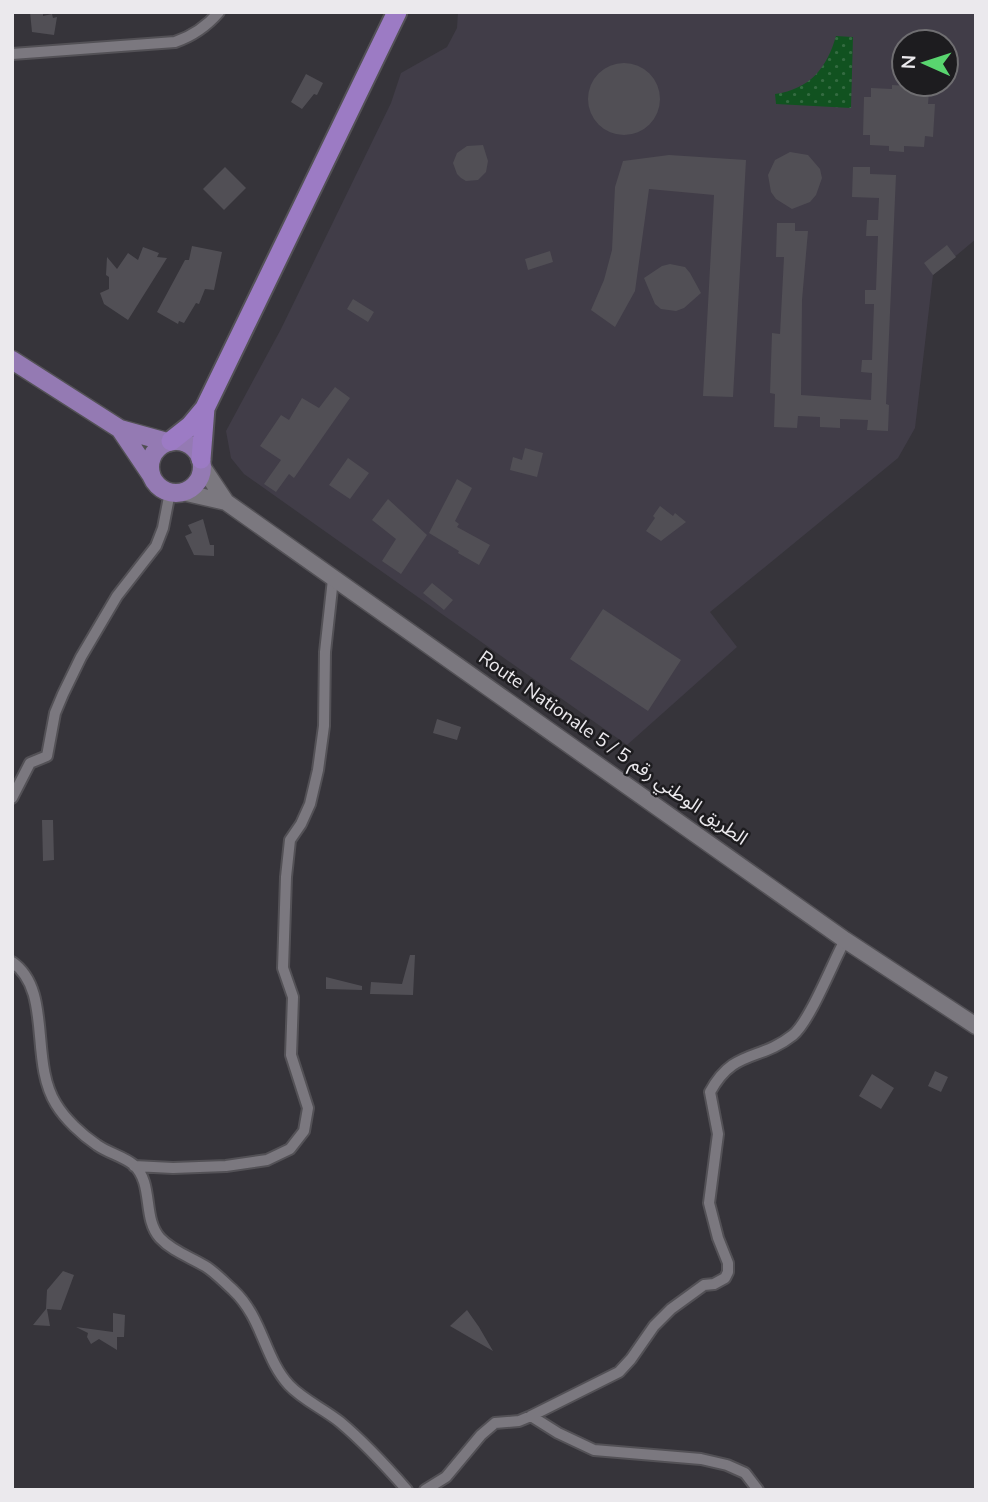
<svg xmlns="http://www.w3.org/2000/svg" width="988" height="1502" viewBox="0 0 988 1502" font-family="'Nunito Sans','Noto Sans Arabic',sans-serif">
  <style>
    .built { fill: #413d48; fill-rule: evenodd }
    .park { fill: url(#park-dots) }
    .building { fill: #514f55 }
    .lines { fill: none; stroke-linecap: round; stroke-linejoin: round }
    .minor-casing { stroke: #535156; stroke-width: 14 }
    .secondary-casing { stroke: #535156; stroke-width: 19 }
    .primary-casing { stroke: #535156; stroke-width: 21 }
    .trunk-casing { stroke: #535156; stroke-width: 23 }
    .minor { stroke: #7b787f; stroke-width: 10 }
    .secondary { stroke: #7b787f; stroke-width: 16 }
    .primary { stroke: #947ab3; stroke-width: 18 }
    .trunk { stroke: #9c7bc4; stroke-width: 19 }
    .labels { text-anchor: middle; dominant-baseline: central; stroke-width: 5; stroke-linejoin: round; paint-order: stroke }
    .street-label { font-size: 19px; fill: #ebe9ed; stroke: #1d1c1f }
  </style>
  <defs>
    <pattern id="park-dots" width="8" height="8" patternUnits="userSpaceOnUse" patternTransform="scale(1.75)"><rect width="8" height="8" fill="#115220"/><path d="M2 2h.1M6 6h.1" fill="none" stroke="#346b41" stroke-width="1.8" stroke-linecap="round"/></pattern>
  </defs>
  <rect width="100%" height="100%" fill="#36343a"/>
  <path class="built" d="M458,12H976V239L933,275L915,428L898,458L710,612L737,647L627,745L244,474L231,458L226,431L281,329L391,103L401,73L447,47L457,28ZM904,42H946V84H904Z"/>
  <path class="park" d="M836,36L853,37L851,108L776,104L775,94C810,89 827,68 836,36Z"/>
  <path class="building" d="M30,12H43V16L52,14L53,18L57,17L54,35L32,32Z
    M588 99a36 36 0 1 1 72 0a36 36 0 1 1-72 0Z
    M306,74L323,83L317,95L314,94L302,109L291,102Z
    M892,85L907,86V91L929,92L928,104H935L933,137L925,136L924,147L904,146V152L889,151V146L870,145V135H863L864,97H871V88L892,89Z
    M483,145L488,161L486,172L478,180L466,181L461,178L457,174L453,163L457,153L467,146Z
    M790,152L808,155L820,169L822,178L816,195L810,202L792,209L776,199L771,192L768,175L775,160Z
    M669,155L746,160L733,397L703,396L714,195L649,189L635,291L615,327L591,310L604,280L612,250L615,187L623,161Z
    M225,167L246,188L224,210L203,189Z
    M853,167H870V174L896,175L886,404L889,405L888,431L867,430L868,420L840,419V428L820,427V417L798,416L797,428L774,427L775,394L770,393L772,333L780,334L784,257H776L777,223H795V231H808L802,300L801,395L871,400L872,373L861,372L862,360H872L874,304H865V290H876L878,236H866L867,220H878L879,198L852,197Z
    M947,245L956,257L933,275L924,263Z
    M192,246L222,252L214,290L205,289L199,304L196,303L184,323L179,321L178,324L157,312L185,260H189Z
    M143,247L159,253L157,257L167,258L128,320L104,304L100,293L109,289V277L106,275L107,257L117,269L128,253L138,260Z
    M550,251L553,262L528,270L525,259Z
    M670,264L685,267L690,273L701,293L684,308L676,311L661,309L655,304L644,278L662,266Z
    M353,299L374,312L368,322L347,309Z
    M335,387L350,398L294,478L289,474L276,492L264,484L281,460L260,446L281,415L289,420L302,398L319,408Z
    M525,448L543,453L537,477L510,470L513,457L522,460Z
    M348,458L369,473L350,499L329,485Z
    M457,479L472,488L455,521L459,524L457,527L490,545L479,565L458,553L459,551L429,533Z
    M388,499L427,535L401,574L382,561L396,539L372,520Z
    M660,506L673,516L675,513L686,522L661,541L646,531L655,518L653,516Z
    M203,519L210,545H214V556L194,555L185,536L192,533L188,525Z
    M432,583L453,600L444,610L423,593Z
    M603,609L681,660L648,711L570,659Z
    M437,719L461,727L457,740L433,733Z
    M42,820H53L54,860L43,861Z
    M410,955H415L413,995L370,994L371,982L402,984Z
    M326,977L362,986V990L326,989Z
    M935,1071L948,1077L941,1092L928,1086Z
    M872,1074L894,1088L881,1109L859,1096Z
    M63,1271L74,1275L61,1310L47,1309L50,1326L33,1325L46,1309L47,1290Z
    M467,1310L479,1327L493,1351L450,1326Z
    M113,1313L125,1315L124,1337H117V1350L99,1339L91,1344L87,1337L88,1333L76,1327L113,1332Z"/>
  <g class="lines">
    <defs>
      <path id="minor" d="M12,54L175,42C193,36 206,27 219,12
        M12,798L30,763L47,756L55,713L63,694L81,657L117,596L156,546L163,528L170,492
        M12,962C53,990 29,1061 56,1104C65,1119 82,1135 97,1145C108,1153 123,1156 134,1165C154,1184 142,1218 160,1238C172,1251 190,1257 205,1266C215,1272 224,1282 233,1290C263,1318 264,1358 289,1385C303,1400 324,1409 340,1422C365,1443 386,1466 407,1490
        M134,1166L173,1168L226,1166L267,1160L290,1149L304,1131L308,1108L291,1055L293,997L283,968L286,877L290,840L301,824L310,804L318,770L324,726L325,652L333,579
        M531,1416L558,1433L594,1450L701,1459L727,1465L745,1473L758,1490
        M425,1490L446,1477L481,1435L495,1423L519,1421L531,1416L619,1372L631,1359L654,1326L671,1309L704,1285L714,1284L725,1278L728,1272V1263L718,1238L709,1203L718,1134L710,1092C734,1048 759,1062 793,1035C810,1021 833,962 845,940"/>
      <path id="secondary" d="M202,466L226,502L845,940L976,1026
        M182,492L226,502"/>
      <path id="primary" d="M12,360L120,429L167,442
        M120,429L151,475
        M150 467a26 26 0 1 1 52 0a26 26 0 1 1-52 0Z"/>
      <path id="trunk" d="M171,441L190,426L205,408L397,12
        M201,459L205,408"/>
    </defs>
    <use href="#minor" class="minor-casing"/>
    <use href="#secondary" class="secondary-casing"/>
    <use href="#primary" class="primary-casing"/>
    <use href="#trunk" class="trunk-casing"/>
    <use href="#minor" class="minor"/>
    <use href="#secondary" class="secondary"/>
    <use href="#primary" class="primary"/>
    <use href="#trunk" class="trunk"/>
  </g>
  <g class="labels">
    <g class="street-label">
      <text transform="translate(613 748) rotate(35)">Route Nationale 5 / الطريق الوطني رقم 5</text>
    </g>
  </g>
  <rect width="988" height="1502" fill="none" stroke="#ebe9ed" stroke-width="28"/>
  <g transform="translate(925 63) rotate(273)"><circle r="33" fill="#1d1c1f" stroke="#6f6e71" stroke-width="2"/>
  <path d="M0-5L12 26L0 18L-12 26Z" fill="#59d56f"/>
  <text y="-10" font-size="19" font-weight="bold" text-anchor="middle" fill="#ebe9ed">N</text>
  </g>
</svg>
